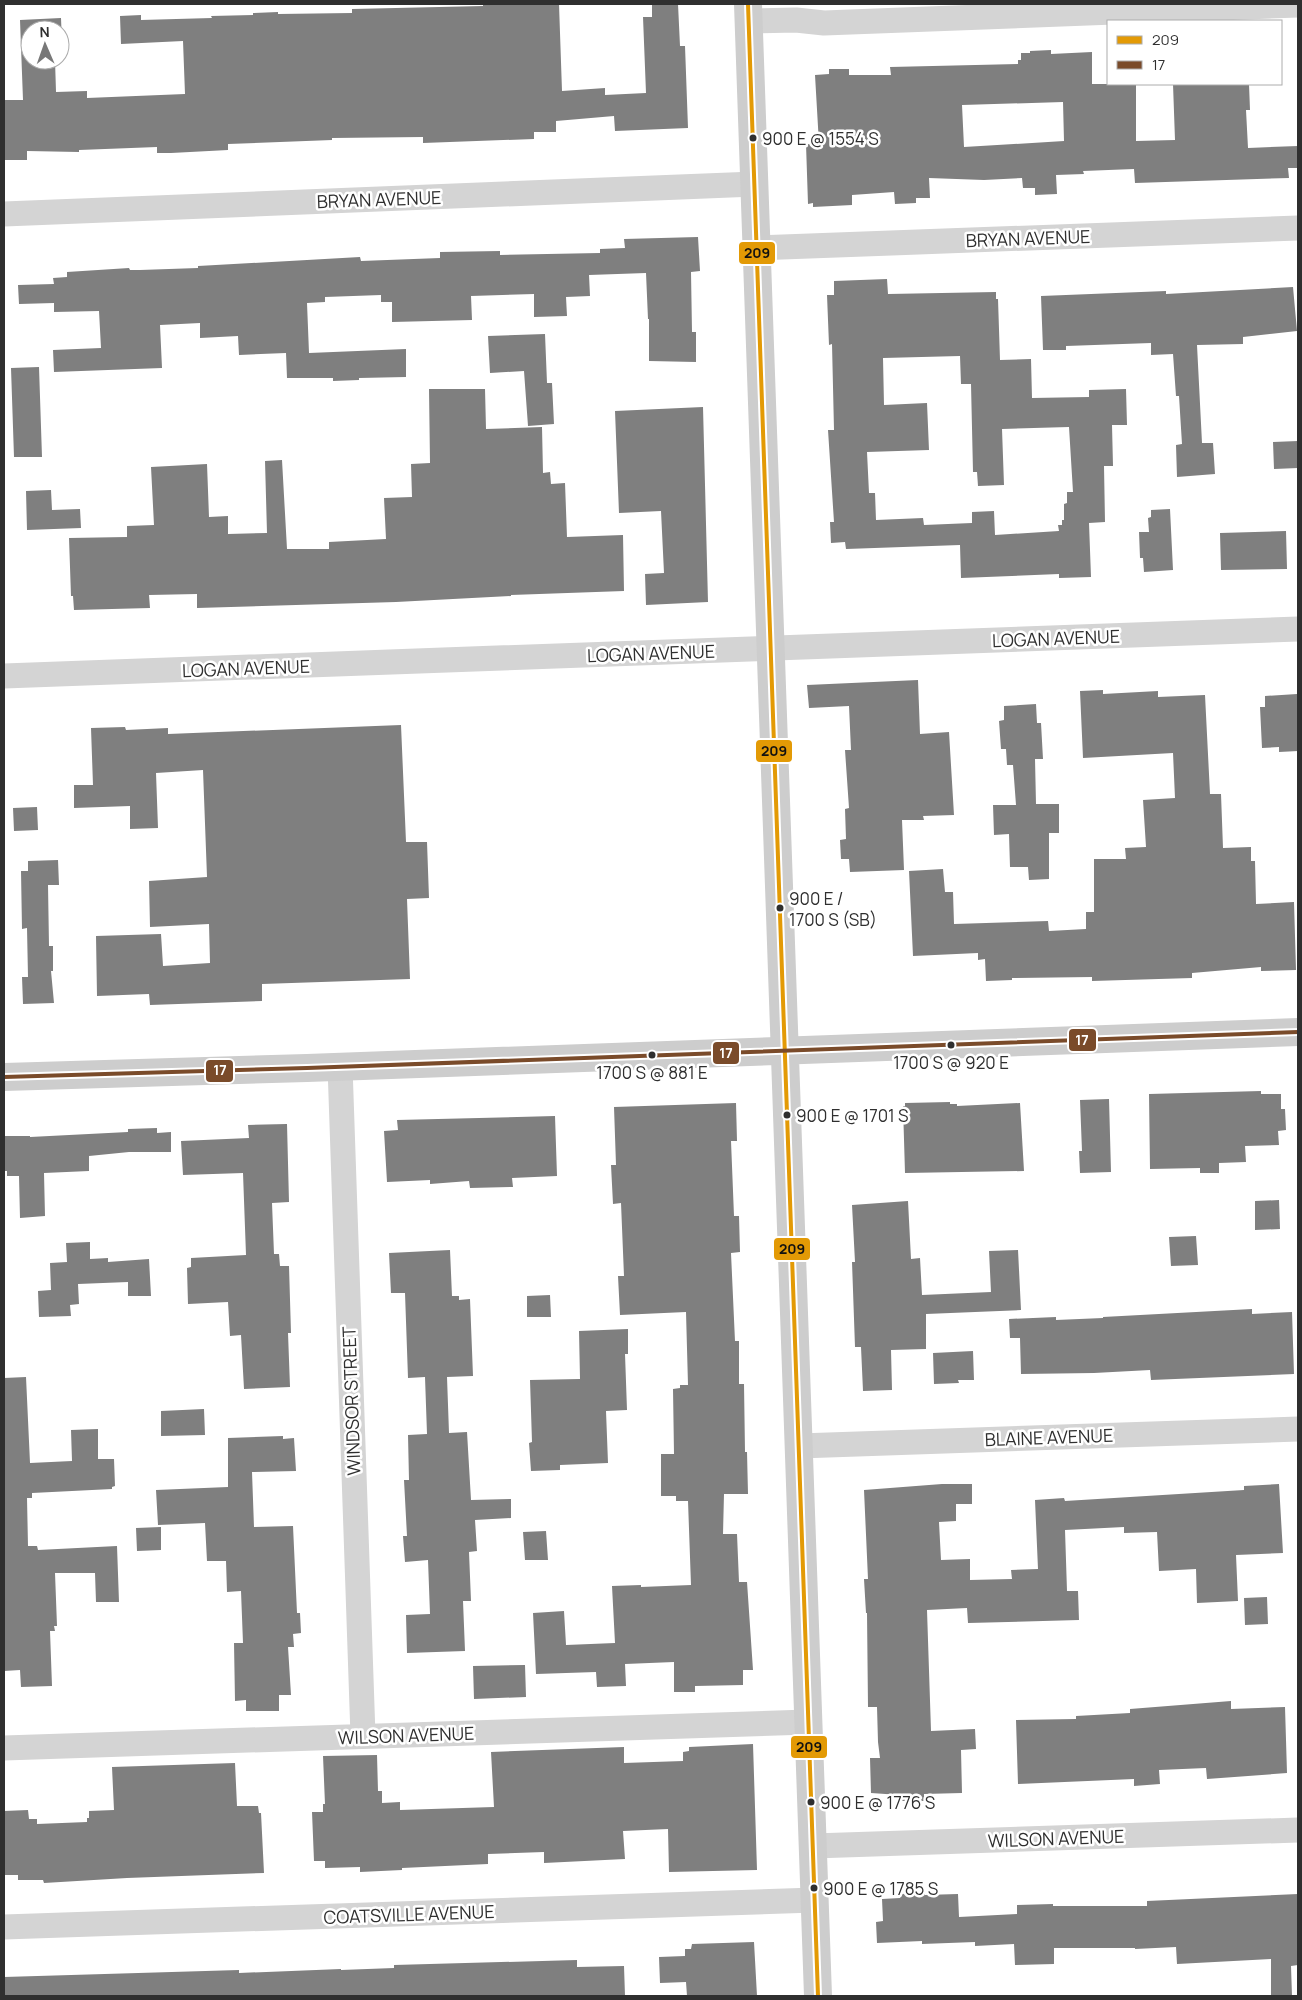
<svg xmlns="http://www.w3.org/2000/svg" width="1302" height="2000" viewBox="0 0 1302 2000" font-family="Manrope,sans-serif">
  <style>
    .building { fill: #7f7f7f; fill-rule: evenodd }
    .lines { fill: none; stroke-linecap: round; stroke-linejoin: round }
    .street { stroke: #d4d4d4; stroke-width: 25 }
    .secondary { stroke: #cdcdcd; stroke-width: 28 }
    .bus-1-casing { stroke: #fff; stroke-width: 8 }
    .bus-2-casing { stroke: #fff; stroke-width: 8 }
    .bus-1 { stroke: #e39a05; stroke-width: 4 }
    .bus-2 { stroke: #7a4b2a; stroke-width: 4 }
    .bus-dot { fill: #2f2f2f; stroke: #fff; stroke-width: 2 }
    .labels { text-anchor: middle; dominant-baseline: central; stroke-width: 5; stroke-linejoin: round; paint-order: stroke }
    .bus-label { font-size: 17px; fill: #2f2f2f; stroke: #fff; text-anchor: start }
    .street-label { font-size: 18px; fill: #2f2f2f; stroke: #fff }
    .line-badge { stroke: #fff; stroke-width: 2 }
    .badge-label { font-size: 14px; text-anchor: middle; font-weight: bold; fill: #fff }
    .pale-badge-label { font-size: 14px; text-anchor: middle; font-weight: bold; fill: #111 }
  </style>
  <rect width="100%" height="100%" fill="#fff"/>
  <path class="building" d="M483,4H559L562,91L605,88V95L646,93L643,17H652V4H678L680,46H685L688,128L615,131L614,116L556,121V132H534V139L423,143V137L332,138V140L228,144V150L171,153H157V147L79,150V152L27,151V160H4V100H23L20,20L61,18L62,43H60V30H30V60H55L56,92L87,91V98L185,94L183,41L121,44L120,16L141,15V20L212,18L211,16L253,15V13L278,12V14L352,13V9L483,6Z
    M1051,50V54L1092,52V84H1136V141L1175,140L1173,84H1249L1250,110H1246L1248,148L1298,146V168H1288L1289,178L1135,183L1134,169L1083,171L1084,174L1056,175L1057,194L1035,195V188H1023L1022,178L984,180L929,178L930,198H916V203L895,204L894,192L852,195V205L813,207V203L808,204L806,144H819L815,75L829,74V69H849V75H891L890,67L1018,64V60H1021V53H1030V51ZM1063,102L1064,141L964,147L962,105Z
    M698,237L700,271L691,272L692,332H696V362L649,361V319H648L646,273L589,275L590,296L566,297L567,316L534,317V294L471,296L472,320L392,322V302H381V295L325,297V302L307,303L309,353L406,349V377L359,378V380L333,381V378H287L286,353L239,355L238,336L200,338V323L160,325L162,368L54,372L53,350L101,348L99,311L54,312V303L19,304L18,285L54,284L53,278L67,277V272L129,268L130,270H140L198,268V266L360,257L361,261L440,258V252L500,251V255L600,253V249L625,248L624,239Z
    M887,279L888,294L996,292V299H998L1000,360L1031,359L1032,398L1089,397V390L1126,389L1127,425H1112L1113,466H1104L1105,522L1089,523L1091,577L1059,578V574L961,578L960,545L846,549L845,542L831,543L830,522H834L828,430H834L832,344L829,345L827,295H834V281ZM960,356L961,384H971L973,472H977L978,486L1004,485L1002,429L1069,427L1073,492H1067V503L1064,504V520H1062V525H1058L1059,531L995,535L994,511L972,512V523L924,525L923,518L876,520L875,493H869L867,452L929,450L927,403L884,405L883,358Z
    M1293,287L1297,331L1243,337V344L1197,345L1202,443H1213L1215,474L1177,477L1176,445L1182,444L1179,396H1176L1173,354L1151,355V343L1066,346V350H1043L1041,296L1166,291V294Z
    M545,334L547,383H552L554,424L528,426L524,371L490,373L488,336Z
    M39,367L42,457H14L11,368Z
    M429,389H485L486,429L542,427L543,473L550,472L551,484L565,483L567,537L623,535L624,591L511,595V596L396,602L197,608V594L149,595L150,608L74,610L73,596H71L69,538L127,537V526L154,525L151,467L207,464L209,517L228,516V534L267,533L265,461L282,460L287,549H329V542L386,539L384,498L412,497L411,464L430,463Z
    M703,407L708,602L646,605L645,574L664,573L661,511L619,513L615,411Z
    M1298,441V468L1274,469L1273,442Z
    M51,490L52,510L80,509L81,528L27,530L26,491Z
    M1170,509L1173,570L1144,572L1143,558H1140L1139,532H1149L1148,518L1151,517V510Z
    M1286,531L1287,569L1221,570L1220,533Z
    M918,680L920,734L949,732L954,815L923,816L924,820H902L904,870L850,872L849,859H841L840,840L846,839L845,809L849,808L845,750H851L849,706L809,708L807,685Z
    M1103,690V694L1158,691V697L1205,695L1210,794H1221L1223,848L1251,847V861H1255L1256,904L1294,902L1296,970L1261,971V967L1192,973V978L1092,981V977L1012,978V980L986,981L985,959L978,960V953L913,956L909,871L943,869L945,892H953L954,924L1048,921L1049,931L1086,929V912H1094V859H1126L1125,848L1146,847L1143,800L1175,798L1173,753L1083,758L1080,691Z
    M1297,694L1298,751L1279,752V747L1262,748L1260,707H1265V696Z
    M1036,704L1037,723H1041L1043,759H1035L1036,804H1059V833H1049V879L1029,880L1028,867H1010L1009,834L994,835L993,805H1016L1013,765H1007L1006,749H1001L999,721L1004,720V706Z
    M401,725L406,842H427L429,898L407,899L410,979L262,984V1001L150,1005L149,994L97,996L96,936L161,934L163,966L210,963L209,924L150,927L149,881L207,877L203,770L156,773L158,828L130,829V806L74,808V785H93L91,728L125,727L126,730L168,728V734Z
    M37,807L38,830L14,831L13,808Z
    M58,860L59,885H48L49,946H53V971H51L54,1003L23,1004L22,977H28L27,928L22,929L21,871H28V861Z
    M1261,1091V1094H1281V1109H1285L1286,1130L1278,1131L1279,1145L1245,1146L1246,1162L1219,1163V1173H1200V1168L1150,1169L1149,1094Z
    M1109,1099L1111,1172L1080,1173L1079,1151H1082L1080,1100Z
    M950,1102V1104H957V1106L1020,1103L1024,1171L905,1173L903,1106H905V1103Z
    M736,1103L737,1141H731L734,1216H739L740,1252L731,1253L735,1341H739V1384H744L745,1452H747L748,1494H724L723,1534H737L739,1582H747L753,1670H743V1685L695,1686V1692H674V1662L625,1664L626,1686L597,1687L596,1672L536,1674L533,1613L564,1611L566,1645L615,1643L612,1586L641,1585V1587L691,1585L688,1501H676V1496H661V1454H674L673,1389L680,1388V1385H688L686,1312L620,1315L618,1276H624L621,1203L613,1204L611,1165H616L614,1107Z
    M555,1116L557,1176L512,1178L513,1187L470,1188L469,1181L430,1184V1180L387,1182L384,1131L398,1130L397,1120Z
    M287,1124L289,1202L272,1203L274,1254H279L280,1266H289L291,1333H288L290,1387L244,1389L241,1335L230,1336L228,1302L188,1304L187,1268L191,1267V1258L246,1255L243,1173L183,1175L181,1141L249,1138L248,1125Z
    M157,1128V1133L171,1132V1152H129L89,1156V1171L44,1173L45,1216L20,1218L19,1176H7V1171H4V1136H30V1137L128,1132V1129Z
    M1279,1200L1280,1229L1255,1230V1201Z
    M908,1201L911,1259L920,1258L922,1295L991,1292L989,1251L1018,1250L1021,1310L926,1314V1349L891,1350L892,1390L863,1391L861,1347H855L852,1262H855L852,1205Z
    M1196,1236L1198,1265L1171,1266L1169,1237Z
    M90,1242V1259L108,1258V1262L149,1259L151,1296H128V1282L78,1284L79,1304L70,1305L71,1316L39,1317L38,1291L51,1290L50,1263L67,1262L66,1243Z
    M450,1250L452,1296H459V1300L470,1299L473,1376L447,1377L449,1433L467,1432L471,1500L511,1499V1518L475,1520L477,1551L469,1552L471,1601H463L465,1651L407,1653L406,1615L430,1614L428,1560L405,1562L403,1536H407L404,1480H409L408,1435L427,1434L425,1377L408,1378L405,1293H391L389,1253Z
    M550,1295L551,1317H527V1296Z
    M1252,1309V1314L1292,1312L1294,1374L1151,1380L1150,1370L1094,1373L1021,1374L1020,1338H1010L1009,1319L1056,1317V1320L1103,1318V1317Z
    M628,1329V1354H625L627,1410L606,1411L608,1463L560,1465V1470L531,1471L529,1443L532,1442L530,1380L580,1379L579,1331Z
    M973,1351L974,1380H958L959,1383L934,1384L933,1353Z
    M26,1377L30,1463L72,1461L71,1430L98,1429V1459H114L115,1486L112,1487V1489L32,1493V1498H27L28,1546H37L38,1550L117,1546L119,1602H96L95,1573H55L57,1626H54L55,1631H50L52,1686L21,1687L20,1670L4,1671V1378Z
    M204,1409L205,1435L161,1436V1411Z
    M283,1436V1439L294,1438L296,1471L252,1472L254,1527L293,1526L297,1613H300L301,1633L293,1634L294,1647H288L291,1695H279V1711H246V1700L235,1701L234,1643H243L241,1591L227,1592L226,1561H207L205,1523L158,1525L156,1490L228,1487V1438Z
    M942,1484H972V1504H956V1521L939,1522L941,1560L970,1559V1580L1012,1579L1011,1570L1038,1569L1035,1500L1064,1498L1065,1501L1244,1490V1486L1279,1484L1283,1553L1236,1555L1238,1601L1197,1603L1196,1569L1159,1571L1157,1532L1124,1533V1527L1065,1530L1067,1591H1078L1079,1620L968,1623L967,1608L927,1610L931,1731L975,1729L976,1749L961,1750L962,1793L924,1794V1801H900V1795L871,1793L870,1758H880L878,1742L877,1707H868L867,1613H866L864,1579H868L864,1490Z
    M161,1527V1550L137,1551L136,1528Z
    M546,1531L548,1560H525L523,1532Z
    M1267,1597L1268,1624L1245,1625L1244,1598Z
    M525,1665L526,1697L474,1699L473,1666Z
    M1231,1701V1709L1285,1707L1287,1773L1207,1779L1206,1768L1159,1770L1160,1784L1134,1786V1779L1018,1784L1016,1720L1076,1719V1716L1130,1713V1709Z
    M753,1744L757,1870L669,1872L668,1829L623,1831L625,1859L544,1863V1852L488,1854V1864L402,1868V1870L360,1872V1867L325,1868V1861H314L312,1812H323V1804H325L323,1756L377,1755L378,1791H382V1803L400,1802V1810L494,1807L491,1752L624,1747V1763L683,1761V1752L689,1751V1747Z
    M235,1763L237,1806H258L259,1813H261L264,1873L127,1878L44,1883L43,1880H18V1875H4V1811L28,1810L29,1819H37V1824L87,1822V1818H89V1811L114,1810L112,1767Z
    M925,1893V1895L958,1894L959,1917L1017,1914V1905L1053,1904V1906H1147V1901L1298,1894V1965L1291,1966L1292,1996H1271V1959L1177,1964L1176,1947L1135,1949V1948H1054V1964L1015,1965L1014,1944L975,1946V1942L922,1944V1941L877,1943L876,1922L883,1921L882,1899L900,1898V1894Z
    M754,1942L757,1996H687L686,1982L660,1983L659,1957L685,1956V1949H691L692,1944Z
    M577,1960V1967L624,1966L625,1996H4V1977L239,1970V1973L341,1969V1970L394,1968V1965Z"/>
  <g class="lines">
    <path class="street" d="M749,21L796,20L824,23L1298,5
      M4,214L755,184
      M757,248L1298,228
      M4,676L1298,629
      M340,1066L363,1736
      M799,1446L1298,1429
      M4,1748L808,1722
      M813,1846L1298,1830
      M4,1927L815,1900"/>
    <path class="secondary" d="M748,4L818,1996
      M4,1077L307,1068L1298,1032"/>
    <defs>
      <path id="bus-1" d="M748,4L818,1996"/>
      <path id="bus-2" d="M4,1077L307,1068L1298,1032"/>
    </defs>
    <use href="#bus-1" class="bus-1-casing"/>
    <use href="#bus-2" class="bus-2-casing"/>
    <use href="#bus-1" class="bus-1"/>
    <use href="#bus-2" class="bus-2"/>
  </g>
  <g class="bus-dot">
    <circle cx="753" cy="138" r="4.5"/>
    <circle cx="780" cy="908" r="4.5"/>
    <circle cx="951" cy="1045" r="4.5"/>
    <circle cx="652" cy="1055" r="4.5"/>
    <circle cx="787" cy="1115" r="4.5"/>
    <circle cx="811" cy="1802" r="4.5"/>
    <circle cx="814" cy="1888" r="4.5"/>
  </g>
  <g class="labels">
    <g class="bus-label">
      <text x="762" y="138">900 E @ 1554 S</text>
      <text x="789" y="898">900 E /<tspan x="789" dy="21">1700 S (SB)</tspan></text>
      <text x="951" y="1062" text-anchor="middle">1700 S @ 920 E</text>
      <text x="652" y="1072" text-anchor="middle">1700 S @ 881 E</text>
      <text x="796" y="1115">900 E @ 1701 S</text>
      <text x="820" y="1802">900 E @ 1776 S</text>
      <text x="823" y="1888">900 E @ 1785 S</text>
    </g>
    <g class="street-label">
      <text transform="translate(379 199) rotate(-2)">BRYAN AVENUE</text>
      <text transform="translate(1028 238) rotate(-2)">BRYAN AVENUE</text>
      <text transform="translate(1056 638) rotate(-2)">LOGAN AVENUE</text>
      <text transform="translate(651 653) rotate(-2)">LOGAN AVENUE</text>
      <text transform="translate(246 668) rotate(-2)">LOGAN AVENUE</text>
      <text transform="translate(351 1401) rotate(-92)">WINDSOR STREET</text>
      <text transform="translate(1049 1437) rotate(-2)">BLAINE AVENUE</text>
      <text transform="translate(406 1735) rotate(-2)">WILSON AVENUE</text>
      <text transform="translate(1056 1838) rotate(-2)">WILSON AVENUE</text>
      <text transform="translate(409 1914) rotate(-2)">COATSVILLE AVENUE</text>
    </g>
  </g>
  <g class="line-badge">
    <rect x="738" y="241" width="38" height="24" rx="5" fill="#e39a05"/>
    <rect x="755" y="739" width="38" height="24" rx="5" fill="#e39a05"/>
    <rect x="1068" y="1028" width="29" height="24" rx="5" fill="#7a4b2a"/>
    <rect x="712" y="1041" width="28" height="24" rx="5" fill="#7a4b2a"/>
    <rect x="205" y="1059" width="29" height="24" rx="5" fill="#7a4b2a"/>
    <rect x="773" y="1237" width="38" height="24" rx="5" fill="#e39a05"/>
    <rect x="790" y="1735" width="38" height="24" rx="5" fill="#e39a05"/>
  </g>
  <g class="badge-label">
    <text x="1082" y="1045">17</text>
    <text x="726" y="1058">17</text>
    <text x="220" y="1075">17</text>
  </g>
  <g class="pale-badge-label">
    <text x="757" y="258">209</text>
    <text x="774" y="756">209</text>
    <text x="792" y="1254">209</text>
    <text x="809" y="1752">209</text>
  </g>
  <rect width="1302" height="2000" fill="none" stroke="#2f2f2f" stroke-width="10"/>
  <rect x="1107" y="20" width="175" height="65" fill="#ffffff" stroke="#acacac"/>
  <rect x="1117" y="36" width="25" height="8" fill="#e39a05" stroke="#acacac"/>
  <text x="1152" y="45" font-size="15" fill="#2f2f2f">209</text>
  <rect x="1117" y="61" width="25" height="8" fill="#7a4b2a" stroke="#acacac"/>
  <text x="1152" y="70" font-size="15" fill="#2f2f2f">17</text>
  <g transform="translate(45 45) rotate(358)"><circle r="24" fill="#ffffff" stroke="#acacac"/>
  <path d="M0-4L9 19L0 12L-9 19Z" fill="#787878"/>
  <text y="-8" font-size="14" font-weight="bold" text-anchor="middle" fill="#2f2f2f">N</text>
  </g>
</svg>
